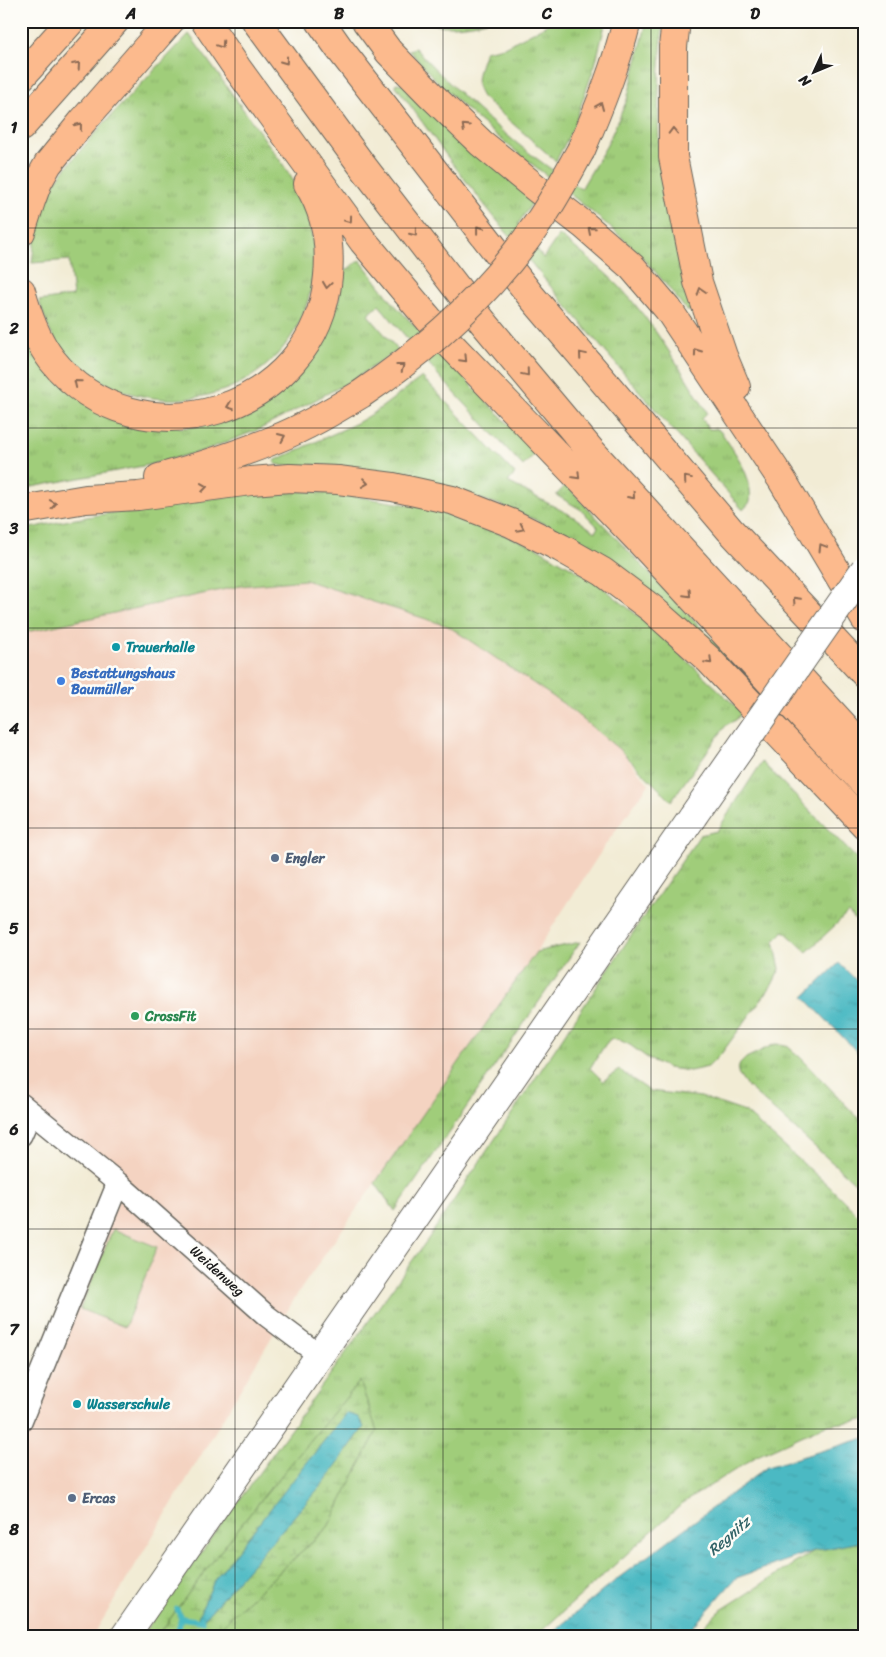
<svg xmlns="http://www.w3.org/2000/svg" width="886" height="1657" viewBox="0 0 886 1657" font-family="Sriracha,sans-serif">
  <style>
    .built { fill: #f4d3c1 }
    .grass { fill: url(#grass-tufts); stroke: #5e744b }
    .wetland { fill: url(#wetland-marsh); stroke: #5e744b }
    .pitch { fill: #a0cd7a; stroke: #5e744b }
    .water { fill: url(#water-ripples); stroke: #346a70 }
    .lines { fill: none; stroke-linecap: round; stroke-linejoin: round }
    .stream { stroke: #4bb9c3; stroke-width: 5.5 }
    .minor-casing { stroke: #67655d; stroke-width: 24 }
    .tertiary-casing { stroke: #67655d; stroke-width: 30 }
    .motorway-casing { stroke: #67655d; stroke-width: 30 }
    .minor { stroke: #fff; stroke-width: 21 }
    .tertiary { stroke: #fff; stroke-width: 28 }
    .motorway { stroke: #fcba8d; stroke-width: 28 }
    .tertiary-bridge-casing { stroke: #67655d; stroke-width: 30; stroke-linecap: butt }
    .motorway-bridge-casing { stroke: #67655d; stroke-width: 30; stroke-linecap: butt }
    .tertiary-bridge { stroke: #fff; stroke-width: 28 }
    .motorway-bridge { stroke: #fcba8d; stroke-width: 28 }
    .oneway { stroke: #8c6b54 }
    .grid { fill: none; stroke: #1c1c1c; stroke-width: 1; stroke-opacity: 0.55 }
    .culture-dot { fill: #0f9aa8; stroke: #fdfcf7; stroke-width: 2 }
    .shop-dot { fill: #3f7fe0; stroke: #fdfcf7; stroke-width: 2 }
    .service-dot { fill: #5c6f8a; stroke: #fdfcf7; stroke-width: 2 }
    .leisure-dot { fill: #2e9e5b; stroke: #fdfcf7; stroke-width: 2 }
    .labels { text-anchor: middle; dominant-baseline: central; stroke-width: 5; stroke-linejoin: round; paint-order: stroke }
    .culture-label { font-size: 14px; font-weight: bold; fill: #0d838f; stroke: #fdfcf7; text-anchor: start }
    .shop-label { font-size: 14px; font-weight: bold; fill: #366cbe; stroke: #fdfcf7; text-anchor: start }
    .service-label { font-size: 14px; font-weight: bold; fill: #4e5e75; stroke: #fdfcf7; text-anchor: start }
    .leisure-label { font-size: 14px; font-weight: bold; fill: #27864d; stroke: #fdfcf7; text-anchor: start }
    .street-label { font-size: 14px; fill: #1c1c1c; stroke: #fdfcf7 }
    .water-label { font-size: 15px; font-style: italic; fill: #316367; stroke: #fdfcf7 }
    .neatline { fill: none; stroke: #1c1c1c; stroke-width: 2 }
    .grid-label { font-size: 16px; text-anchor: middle; font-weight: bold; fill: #1c1c1c }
  </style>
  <defs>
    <pattern id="grass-tufts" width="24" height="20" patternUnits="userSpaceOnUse" patternTransform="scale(1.25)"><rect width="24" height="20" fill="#a0cd7a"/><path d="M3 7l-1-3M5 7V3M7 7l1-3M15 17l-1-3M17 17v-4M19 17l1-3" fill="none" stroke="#89af69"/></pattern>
    <pattern id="wetland-marsh" width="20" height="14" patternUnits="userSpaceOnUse" patternTransform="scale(1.25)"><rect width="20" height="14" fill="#a0cd7a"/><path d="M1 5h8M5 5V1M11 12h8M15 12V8" fill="none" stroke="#89af69"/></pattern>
    <pattern id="water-ripples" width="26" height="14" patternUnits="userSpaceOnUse" patternTransform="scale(1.25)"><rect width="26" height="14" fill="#4bb9c3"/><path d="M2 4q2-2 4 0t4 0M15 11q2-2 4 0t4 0" fill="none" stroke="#419ea7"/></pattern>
  </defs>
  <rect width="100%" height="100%" fill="#fdfcf7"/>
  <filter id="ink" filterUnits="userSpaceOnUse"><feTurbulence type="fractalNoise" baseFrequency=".02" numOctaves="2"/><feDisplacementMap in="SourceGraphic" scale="10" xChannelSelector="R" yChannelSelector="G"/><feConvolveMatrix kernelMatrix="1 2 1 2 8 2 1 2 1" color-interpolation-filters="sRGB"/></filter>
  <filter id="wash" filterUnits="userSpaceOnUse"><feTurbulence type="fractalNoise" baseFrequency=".0096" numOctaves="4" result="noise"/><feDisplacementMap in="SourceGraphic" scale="20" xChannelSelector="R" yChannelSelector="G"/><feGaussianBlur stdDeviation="1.12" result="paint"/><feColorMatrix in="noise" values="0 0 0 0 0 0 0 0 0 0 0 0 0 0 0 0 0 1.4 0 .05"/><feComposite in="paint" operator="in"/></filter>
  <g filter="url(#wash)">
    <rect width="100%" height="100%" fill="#f2ecd5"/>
    <path class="built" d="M305,580L448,626L564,704L620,750L649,784L606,844L536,952L298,1293L93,1636H36L21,1630V1439L121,1194L21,1110V633L240,586Z"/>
    <path class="grass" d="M421,21H487C466,26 442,29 421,21Z
      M550,21H606L595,65L573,128L556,161L482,97C472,82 480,67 485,51L504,47L545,26Z
      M647,21H663C660,63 657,105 659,147C662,202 678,257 694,310L687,311C667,285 645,258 619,235C549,173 469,123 409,50L415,48C465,101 519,150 581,189L607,145L627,100Z
      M189,34C212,66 235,98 258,130C276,155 297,180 306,210C338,309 269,404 164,399C136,397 110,389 87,371C75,361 59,348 51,333C46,323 43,312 39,301L73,296L69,260L32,263L36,230L42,205L58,178L74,158L103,124Z
      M396,83L403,84L534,200L518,224L543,258L559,235C579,251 600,267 618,285C653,322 679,367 706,410L707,413L702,418L709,429H717L721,432C735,453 753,475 750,502L743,510C642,395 541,280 449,159C431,135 414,110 396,86Z
      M360,260L393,303L536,453L523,466L440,377L379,305L368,315L398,350L351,381L260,429L203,451L148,465L21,489V331L29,345L181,428L212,425L239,417L263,402L284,388L298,372L329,326L339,300L341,274Z
      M422,377L515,474L508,482L574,517L595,532L598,527L580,509L556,495L566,485L738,667L735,668L591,550L554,528L501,505L404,476L361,469L318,465L284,466L276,464L274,461L357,423L374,413Z
      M279,490L334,493L435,509L534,546L596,582L647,623L742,712L736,720L727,724L671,801L620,750L564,704L448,626L305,580L240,586L21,633V530C106,511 193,501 279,490Z
      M762,762L865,867V931L848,913L807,952L784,931L774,941L780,969L772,985L721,1054L708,1067L690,1071L668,1068L649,1059L630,1045L619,1040L610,1039L605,1045L590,1068L603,1081L619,1070L650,1091L701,1097L745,1112L830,1187L865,1222V1420L826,1425L757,1456L683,1503L536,1636H210L328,1527L271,1487L177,1609L158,1636H141L428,1239L640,922L700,835L717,831Z
      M580,942L395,1211L375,1183L536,952Z
      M775,1044L786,1045L801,1058L865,1125V1192L745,1084L738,1074L739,1065L746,1058Z
      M865,1541V1636H694L718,1612L814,1551Z"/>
    <path class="wetland" d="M360,1381L377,1431L328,1527L210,1636H158C220,1546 291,1464 360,1381Z"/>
    <path class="pitch" d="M113,1229L157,1247L125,1327L80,1309Z"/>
    <path class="water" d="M839,963L865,989V1060L804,997Z
      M346,1413L358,1417L364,1427L325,1481L202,1621L198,1617L215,1579Z
      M865,1438V1541L814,1551L736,1578L685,1636H548L617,1579L767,1467Z"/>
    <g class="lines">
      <path class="stream" d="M177,1609L181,1618L177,1636
        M181,1618L202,1621"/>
    </g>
  </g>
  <g filter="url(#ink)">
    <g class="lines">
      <defs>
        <path id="minor" d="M21,1104L118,1183L267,1316L319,1355
          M21,1135L31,1112
          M21,1421L118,1183"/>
        <path id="tertiary" d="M125,1636L693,816"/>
        <path id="motorway" d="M205,21L237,68L363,241L448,342L638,539L865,784
          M256,21L361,164L483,322L591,451L865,749
          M320,21L339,48L531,296L730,530L865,674
          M366,21L389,52L431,95L481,143L536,188L585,226L632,267L668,309L782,480L865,619
          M676,21L673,47V157L698,282L723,356L736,387
          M21,77L71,21
          M21,127L115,21
          M581,150C599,108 616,66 627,21
          M21,232L31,201L38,182L48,164L83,121L170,21
          M21,291C28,316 36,339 52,360C138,468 317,412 328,276C331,244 325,211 308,184
          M159,478C199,467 238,455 276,439C306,427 333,411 361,394
          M21,510L86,499L138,496L251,481L290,478L338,480L393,487L452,500L511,523L561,548L603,572L651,608L708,659L865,825"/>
      </defs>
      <use href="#minor" class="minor-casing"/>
      <use href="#tertiary" class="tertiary-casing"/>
      <use href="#motorway" class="motorway-casing"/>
      <use href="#minor" class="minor"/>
      <use href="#tertiary" class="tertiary"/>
      <use href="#motorway" class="motorway"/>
      <defs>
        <path id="tertiary-bridge" d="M693,816L865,569"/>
        <path id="motorway-bridge" d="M361,394C431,347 490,293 538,223C554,200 567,175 581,150"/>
      </defs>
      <use href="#tertiary-bridge" class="tertiary-bridge-casing"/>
      <use href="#motorway-bridge" class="motorway-bridge-casing"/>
      <use href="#tertiary-bridge" class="tertiary-bridge"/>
      <use href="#motorway-bridge" class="motorway-bridge"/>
    </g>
    <defs><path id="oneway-chevron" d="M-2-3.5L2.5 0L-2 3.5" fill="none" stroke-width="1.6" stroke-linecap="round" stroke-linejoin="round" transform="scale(1.25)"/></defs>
    <g class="oneway">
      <use href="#oneway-chevron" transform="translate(221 45) rotate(56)"/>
      <use href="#oneway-chevron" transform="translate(285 61) rotate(54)"/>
      <use href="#oneway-chevron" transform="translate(77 65) rotate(-49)"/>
      <use href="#oneway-chevron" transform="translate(600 106) rotate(-67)"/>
      <use href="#oneway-chevron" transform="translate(79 126) rotate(-51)"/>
      <use href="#oneway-chevron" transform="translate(465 127) rotate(-137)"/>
      <use href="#oneway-chevron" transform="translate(673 131) rotate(-91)"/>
      <use href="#oneway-chevron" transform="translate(349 220) rotate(54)"/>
      <use href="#oneway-chevron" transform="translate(479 229) rotate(-128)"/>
      <use href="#oneway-chevron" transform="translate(591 230) rotate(-139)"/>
      <use href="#oneway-chevron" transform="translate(414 233) rotate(52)"/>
      <use href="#oneway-chevron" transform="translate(327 285) rotate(98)"/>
      <use href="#oneway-chevron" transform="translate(701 291) rotate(-108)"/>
      <use href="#oneway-chevron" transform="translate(697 352) rotate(-125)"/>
      <use href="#oneway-chevron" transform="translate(582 355) rotate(-130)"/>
      <use href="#oneway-chevron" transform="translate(464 359) rotate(46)"/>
      <use href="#oneway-chevron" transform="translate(401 367) rotate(-38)"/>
      <use href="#oneway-chevron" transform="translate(526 373) rotate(50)"/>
      <use href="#oneway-chevron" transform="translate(77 383) rotate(-141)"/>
      <use href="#oneway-chevron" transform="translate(230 406) rotate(159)"/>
      <use href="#oneway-chevron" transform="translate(282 437) rotate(-24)"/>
      <use href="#oneway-chevron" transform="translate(577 476) rotate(46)"/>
      <use href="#oneway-chevron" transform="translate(687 479) rotate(-130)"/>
      <use href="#oneway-chevron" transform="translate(365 483) rotate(8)"/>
      <use href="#oneway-chevron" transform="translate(204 487) rotate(-8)"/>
      <use href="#oneway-chevron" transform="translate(632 496) rotate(48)"/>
      <use href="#oneway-chevron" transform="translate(53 504) rotate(-9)"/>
      <use href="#oneway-chevron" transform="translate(521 528) rotate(26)"/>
      <use href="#oneway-chevron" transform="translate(822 547) rotate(-121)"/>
      <use href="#oneway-chevron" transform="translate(688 594) rotate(47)"/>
      <use href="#oneway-chevron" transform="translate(796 600) rotate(-133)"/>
      <use href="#oneway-chevron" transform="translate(709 661) rotate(45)"/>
    </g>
  </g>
  <path class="grid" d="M235,21V1636M443,21V1636M651,21V1636M21,228H865M21,428H865M21,628H865M21,828H865M21,1029H865M21,1229H865M21,1429H865"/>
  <g class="culture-dot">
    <circle cx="116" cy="647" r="5"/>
    <circle cx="77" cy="1404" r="5"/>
  </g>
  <circle class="shop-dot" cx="61" cy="681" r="5"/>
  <g class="service-dot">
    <circle cx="275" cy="858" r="5"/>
    <circle cx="72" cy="1498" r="5"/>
  </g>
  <circle class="leisure-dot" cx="135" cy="1016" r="5"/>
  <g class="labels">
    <g class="culture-label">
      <text x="126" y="647">Trauerhalle</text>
      <text x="87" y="1404">Wasserschule</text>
    </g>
    <g class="shop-label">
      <text x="71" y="673">Bestattungshaus<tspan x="71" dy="16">Baumüller</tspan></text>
    </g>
    <g class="service-label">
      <text x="285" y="858">Engler</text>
      <text x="82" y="1498">Ercas</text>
    </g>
    <g class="leisure-label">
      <text x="145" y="1016">CrossFit</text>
    </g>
    <g class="street-label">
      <text transform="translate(217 1271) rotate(42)">Weidenweg</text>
    </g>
    <g class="water-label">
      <text transform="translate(729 1536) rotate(-41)">Regnitz</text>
    </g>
  </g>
  <rect width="886" height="1657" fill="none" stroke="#fdfcf7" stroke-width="55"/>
  <g transform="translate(814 72) rotate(226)" stroke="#fdfcf7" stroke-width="4" paint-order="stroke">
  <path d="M0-4L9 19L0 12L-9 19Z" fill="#1c1c1c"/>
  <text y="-8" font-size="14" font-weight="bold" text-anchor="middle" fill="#1c1c1c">N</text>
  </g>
  <rect x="28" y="28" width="830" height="1602" class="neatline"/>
  <g class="grid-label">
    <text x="131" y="19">A</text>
    <text x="339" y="19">B</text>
    <text x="547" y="19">C</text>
    <text x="755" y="19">D</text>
    <text x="14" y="133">1</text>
    <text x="14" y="334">2</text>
    <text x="14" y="534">3</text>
    <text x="14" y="734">4</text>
    <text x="14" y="934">5</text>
    <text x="14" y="1135">6</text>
    <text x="14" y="1335">7</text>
    <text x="14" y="1535">8</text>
  </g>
</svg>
